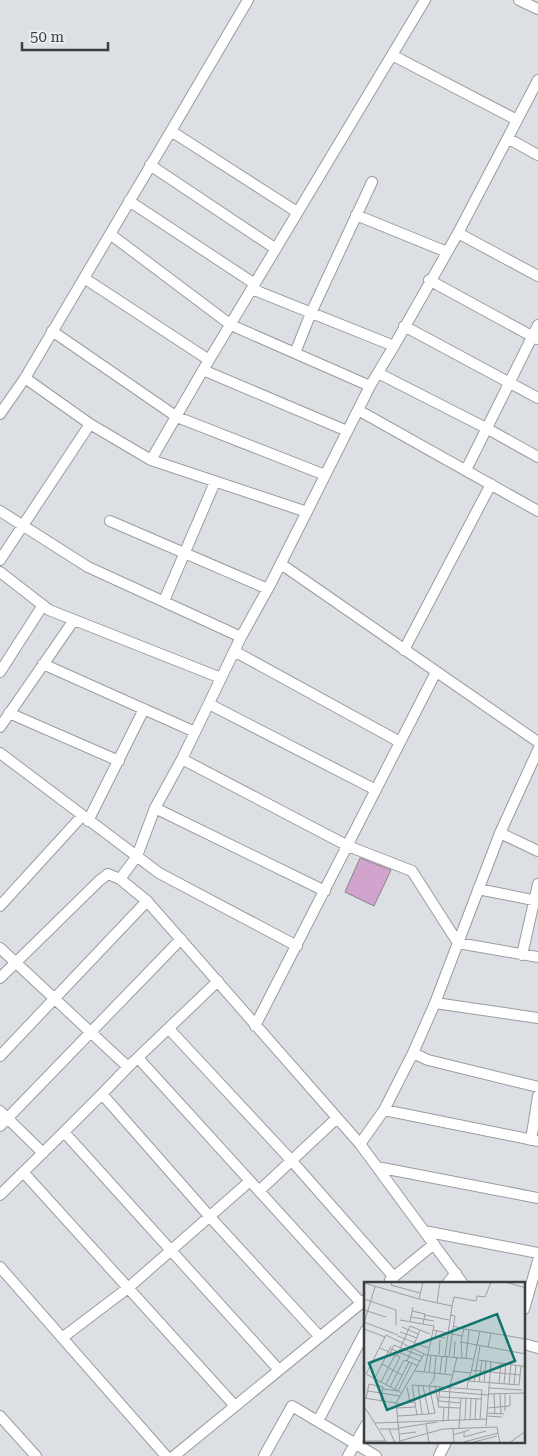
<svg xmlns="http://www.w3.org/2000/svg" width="538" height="1456" viewBox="0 0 538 1456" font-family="'Roboto Serif',serif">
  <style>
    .building { fill: #d1a3cd; stroke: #888487 }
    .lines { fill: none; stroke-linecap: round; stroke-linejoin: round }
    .street-casing { stroke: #9a9ca0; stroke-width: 12 }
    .street { stroke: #fff; stroke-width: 10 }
    .inset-road { fill: none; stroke: #9c9ea1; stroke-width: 1 }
    .view { fill: #0f766e; fill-opacity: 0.15; stroke: #0f766e; stroke-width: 2.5 }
    .inset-edge { fill: none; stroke: #3c3d3f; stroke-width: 2.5 }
  </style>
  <rect width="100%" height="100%" fill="#dcdfe3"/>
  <path class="building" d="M360,858L391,870L374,906L345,892Z"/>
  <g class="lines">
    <defs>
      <path id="street" d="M519,0L538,9
        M392,55L517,120
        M171,131L248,0
        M509,139L538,155
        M150,165L276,249
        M129,201L255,284
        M356,215L447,252
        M458,233L538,276
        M110,234L231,325L370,386L272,581L241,637L182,759L155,808L137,856L120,879
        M84,278L209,360
        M429,280L537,339
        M252,289L394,346L370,386
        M404,326L538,398
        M52,331L177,417L325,475
        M394,346L458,233L538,80
        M295,353L311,313L372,182
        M203,370L347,431
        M378,373L486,428L538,457
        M25,378L171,131L297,212
        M358,410L538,511
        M0,414L25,378L90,424
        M151,460L307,512
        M466,470L538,325
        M0,511L88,567L241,637
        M110,521L268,589
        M0,560L90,424L151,460L203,370L425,0
        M281,564L538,742
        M0,572L49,610L221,678
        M164,601L215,482
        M404,650L491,484
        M234,651L400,742
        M43,664L195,732
        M0,672L43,605
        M209,704L376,790
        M9,713L119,761
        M0,727L74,620
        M0,753L159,873L297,946
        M182,759L348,846L412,871L458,943L538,957
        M155,808L325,891
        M88,821L144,709
        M500,833L538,851
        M478,889L538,901
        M0,906L82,816
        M0,948L128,1067L218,981
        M522,955L538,884
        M0,978L99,881L108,874L120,879L147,901L360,1144L463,1284
        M435,1003L538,1018
        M255,1026L436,672
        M169,1029L291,1160L394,1277L390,1284
        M413,1053L428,1060L538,1087
        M0,1056L147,901
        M139,1059L361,1303
        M128,1067L102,1094L210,1217L320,1337
        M384,1110L413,1053L435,1003L500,833L538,750
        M0,1111L43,1153
        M0,1126L181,939
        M64,1132L102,1094
        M531,1140L538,1096
        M360,1144L384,1110L538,1141
        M377,1167L538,1198
        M24,1173L235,1406
        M259,1191L337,1118
        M0,1195L64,1132L279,1370
        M424,1231L538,1253
        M0,1267L166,1456
        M390,1280L434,1244
        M447,1284L456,1273
        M524,1309L538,1261
        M62,1338L128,1288L250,1181
        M524,1344L538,1348
        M0,1416L36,1456
        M318,1421L366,1330
        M174,1456L365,1300
        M264,1456L292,1406L376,1456
        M348,1456L366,1425
        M439,1456L446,1442"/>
    </defs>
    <use href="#street" class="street-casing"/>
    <use href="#street" class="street"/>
  </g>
  <g transform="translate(364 1282)">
    <rect width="161" height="161" fill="#dcdfe3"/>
    <path class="inset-road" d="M28,0L27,3L56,11M141,0L162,6M0,1L55,17L59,0M0,17L32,28V43M55,17L88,24L81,74M73,21L76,0M88,24L90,15L112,19L113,14L121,15L127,0M0,28L22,35M48,29L61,32L59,42M61,33L85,38M47,35L70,39M36,38L70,44L60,90M0,40L34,53M46,40L49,25M0,41L11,5M89,44L100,47L98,54M38,45L54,52M0,47L21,55L22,53L62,73L109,77M100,47L127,51L124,65M69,48L98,54L97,60L162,72M73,48L71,54L81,56M36,50L53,56M127,51L162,57M34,54L64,66M21,55L2,92L38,111M97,60L98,76M16,66L36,75L22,102M27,67L56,79M26,71L30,63L59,75M75,73L76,58M33,74L46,44L66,52M85,74L91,34L86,33M90,75L91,59M102,76L105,48M115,78L157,84M18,82L38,93M54,84L43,79L56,48M107,88L156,93M51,89L88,93M89,89L107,91M65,90L67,73M76,91L78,74M81,92L83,74M11,96L27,64M105,99L116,49M17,100L31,73M110,100L116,64M115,100L118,78M120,100L122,79M135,101L137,81M140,102L142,81M145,102L147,82M150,102L152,83M48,103L118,108L116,138M48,103L53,133M54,103L58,132M71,103L74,120M76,104L74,125L96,126M26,105L40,78L43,79M43,105L46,121M103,106L104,99L155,103L157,84H162M125,106L158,108M19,107L34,109L48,81M31,107L45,80M4,109L36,114M76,109L124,113M124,112L162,111M130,112L131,132M136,112L137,132M141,112V129M76,115L117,117M0,116L32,121L60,72M2,117L5,102L19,105L17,119M75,119L96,121M32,121L36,161M33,122L51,120M0,124L23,161M33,126L51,125M123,126L146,124V113M123,131L140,132M65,132L71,131L65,104L70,97L72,73M34,134L65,132L59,104M123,134L138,135M101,138L102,116M106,138L107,117M111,138L112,117M84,139L86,104L93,75M79,140L80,125M11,141L123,137M62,142L65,161M122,144L127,80M35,146L73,140M89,146L90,161M95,146L97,117M16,147H35M25,147L31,161M100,150V155L122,149M36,152L52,150M89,153L105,148M0,159H21M36,159L79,147L133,145L134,151M96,161L134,151L136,161M106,161L133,154M145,161L162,149"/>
    <path class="view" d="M133,32L151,79L23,128L5,81Z"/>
    <rect width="161" height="161" class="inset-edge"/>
  </g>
  <path d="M22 42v8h86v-8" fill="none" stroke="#3c3d3f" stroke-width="2.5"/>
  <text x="30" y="42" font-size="15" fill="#3c3d3f" stroke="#e9ecf0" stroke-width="4" paint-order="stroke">50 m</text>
</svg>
